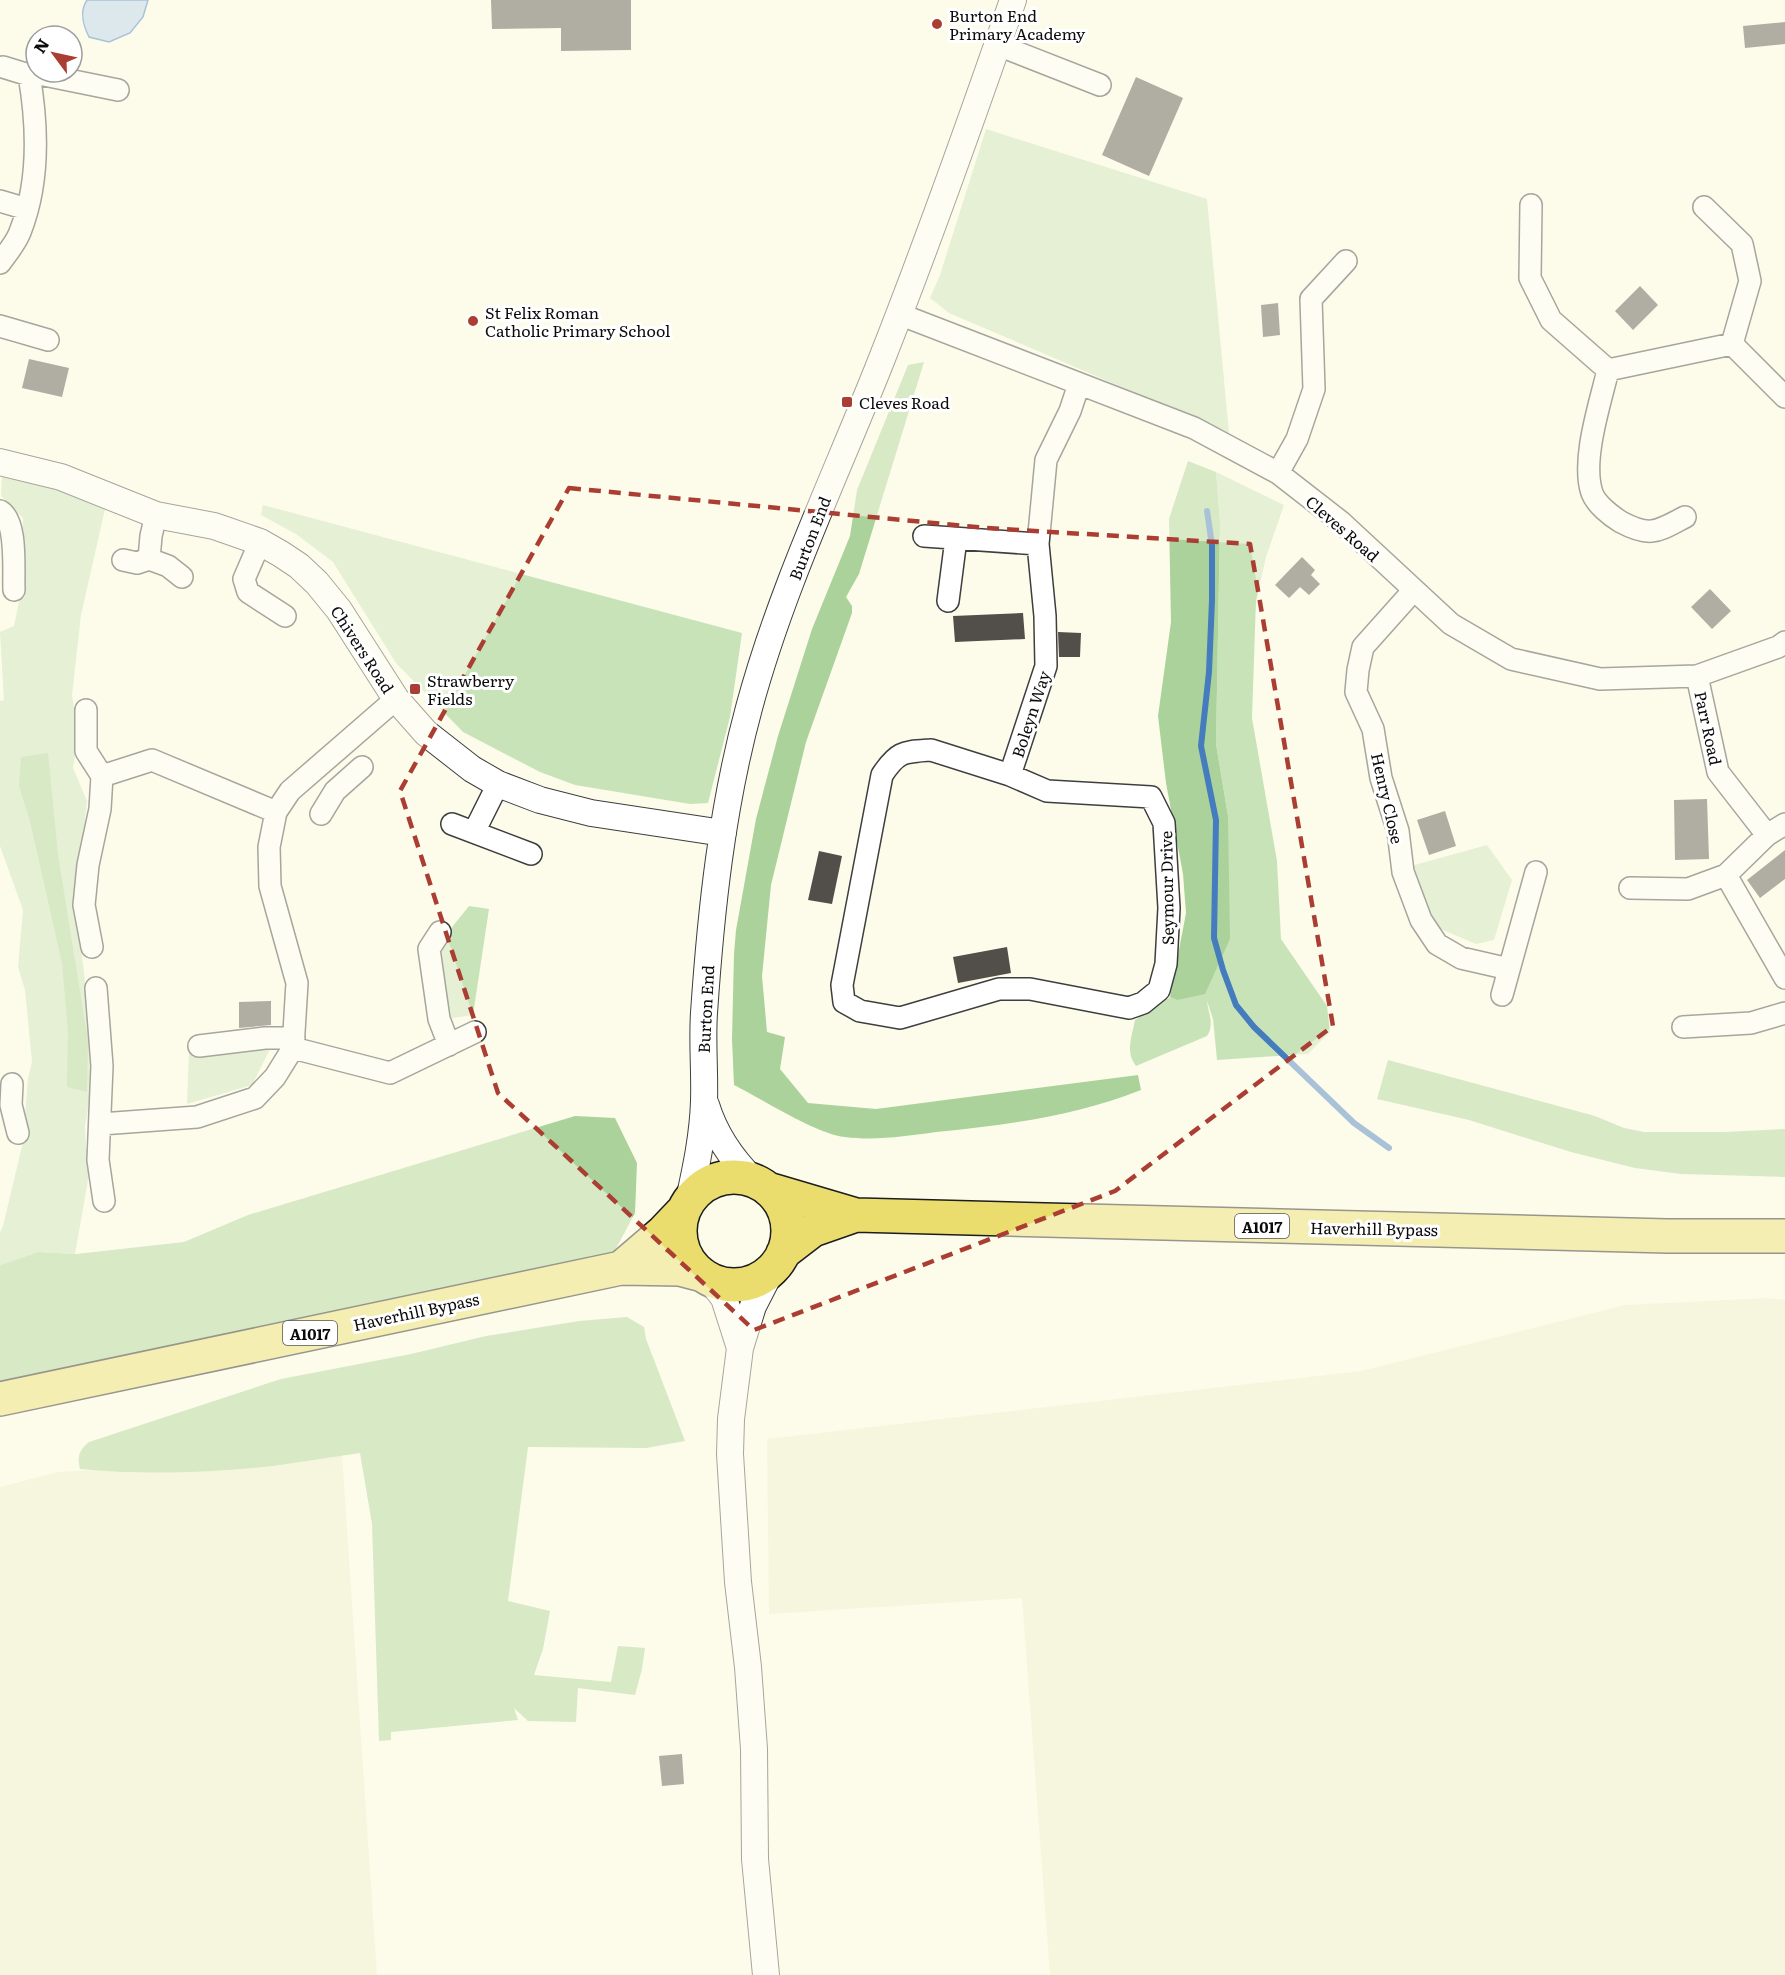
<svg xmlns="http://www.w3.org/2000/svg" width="1785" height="1975" viewBox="0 0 1785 1975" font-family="Literata,serif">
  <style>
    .farmland { fill: #eef0ce }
    .green { fill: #c9e3b9 }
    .forest { fill: #abd29a }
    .water { fill: #b5d1ef; stroke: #447cbe; stroke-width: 1.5 }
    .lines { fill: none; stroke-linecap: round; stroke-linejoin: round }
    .stream { stroke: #447cbe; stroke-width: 6 }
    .building { fill: #524e49 }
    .minor-casing { stroke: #3e3e3e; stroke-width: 24 }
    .tertiary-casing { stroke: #3e3e3e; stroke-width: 28 }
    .primary-casing { stroke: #1c1c1c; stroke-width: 36 }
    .minor { stroke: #fff; stroke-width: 21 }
    .tertiary { stroke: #fff; stroke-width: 26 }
    .primary { stroke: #eadd6e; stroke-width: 33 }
    .marked { fill: none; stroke: #ab3e33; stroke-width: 4.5; stroke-dasharray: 12 8; stroke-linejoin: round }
    .poi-dot { fill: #ab3e33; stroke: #fff; stroke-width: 2 }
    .labels { text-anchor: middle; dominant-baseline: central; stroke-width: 6; stroke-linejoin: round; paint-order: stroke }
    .shield { fill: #fff; stroke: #545454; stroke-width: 1.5 }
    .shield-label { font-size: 15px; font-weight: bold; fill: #0b0b0b }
    .poi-label { font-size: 16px; fill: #0b0b0b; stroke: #fff; text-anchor: start }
    .street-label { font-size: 16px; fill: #0b0b0b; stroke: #fff }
  </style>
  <rect width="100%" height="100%" fill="#fdfceb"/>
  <path class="farmland" d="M1767,1298L1785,1300V1975H1050L1022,1598L769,1614L767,1439L1361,1371L1625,1305Z
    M342,1454L377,1975H0V1487L58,1472Z"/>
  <path class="green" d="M986,129L1207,199L1229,433L949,313L930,298L940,275Z
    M1216,472L1284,505L1266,557L1256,601L1252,718L1277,861L1281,939L1327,1006L1330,1032L1308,1054L1217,1060L1213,1019L1207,1001C1208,1012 1215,1025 1207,1036L1136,1066C1125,1052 1132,1036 1135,1020L1170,997L1177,1000L1228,816L1216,744L1220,522Z
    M2,473L50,487L105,509L81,615L72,695L78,735L73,768L87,801L76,909L86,989L91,1092L85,1126L86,1148L91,1163L75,1254L38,1252L0,1265V1232L3,1226L23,1142L28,1078L32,1062L25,990L18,967L23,910L0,846V701L4,700L0,632L14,626C23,589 23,556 23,518L1,496Z
    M263,505L742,633L730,717L708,803L690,804L575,785L540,772L463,732L396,663L333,562L296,534L261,515Z
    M1487,845L1512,880L1494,940L1476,944L1436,927L1415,881L1411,866Z
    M469,906L489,909L473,1015L446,1019L436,947Z
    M272,1045L252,1085L187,1104L189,1053Z"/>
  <path class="forest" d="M924,362L859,574L846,597L852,606V613L806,742L771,885L762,976L767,1032L785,1037L780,1069L808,1103L876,1109L1138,1075L1141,1090C1075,1116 1007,1125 936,1132C907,1136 875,1141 845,1137C816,1134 762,1099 734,1085L732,1039L734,954L736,930L756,819L778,736L812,629L850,536L857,490L908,365Z
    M1188,461L1216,472L1220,522L1216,744L1228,816L1230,939L1205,994L1177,1000L1170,997L1186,913L1183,874L1166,783L1158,716L1171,622L1169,519Z
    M48,753L58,855L88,1041L87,1092L67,1087L68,1030L62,963L30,821L19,786L21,757Z
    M1388,1060L1595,1116L1624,1128L1644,1132H1724L1785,1129V1177L1681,1174L1635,1168L1571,1152L1469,1120L1377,1099Z
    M575,1116L615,1118L637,1163L635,1213L613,1254L0,1383V1265L38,1252L76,1254L184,1242L248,1215Z
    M627,1317L644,1327L646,1339L685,1441L646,1448L528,1447L508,1601L550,1611L543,1649L534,1675L611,1682L618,1646L645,1648L642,1669L635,1695L578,1688L576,1722L528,1721L514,1708L518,1720L391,1732V1740L379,1741L372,1524L360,1453C331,1457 302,1462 273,1466C212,1473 141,1475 80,1469C77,1457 79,1450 89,1442L281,1379L411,1354L486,1336L579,1321Z"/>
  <path class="water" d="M87,0H148L143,17L130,33L109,42L89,37C83,25 79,12 87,0Z"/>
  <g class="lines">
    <path class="stream" d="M1207,511L1212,545V600L1209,672L1201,746L1216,820L1214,938L1223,970L1236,1005L1254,1027L1354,1123L1389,1148"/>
  </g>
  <path class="building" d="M491,0H631V50L561,51V28L492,29Z
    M1785,22V44L1745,48L1743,26Z
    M1136,77L1183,98L1149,176L1102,155Z
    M1640,286L1658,305L1633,330L1615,311Z
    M1278,303L1280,335L1263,337L1261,305Z
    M29,359L69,368L62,397L22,388Z
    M1302,557L1315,570L1311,575L1320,584L1309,595L1300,587L1289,598L1275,585Z
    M1710,589L1731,611L1712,629L1691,607Z
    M1023,613L1025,639L955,642L953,616Z
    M1058,632L1081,633L1080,657H1059Z
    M1707,799L1709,859L1675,860L1674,800Z
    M1445,811L1456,846L1429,855L1417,820Z
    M1785,850V879L1760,898L1747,880Z
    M819,851L842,856L832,904L808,900Z
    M1007,947L1011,973L958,983L953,957Z
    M271,1001V1025L239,1028V1002Z
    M682,1754L684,1784L662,1786L659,1756Z"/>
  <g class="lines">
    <defs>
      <path id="minor" d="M998,45L1100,85
        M29,75H44L118,90
        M0,201L27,209
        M1531,205L1530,278L1551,320L1608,370L1732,344L1785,397
        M1704,207L1742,244L1750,281L1732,344
        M0,263C7,253 16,243 20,232C40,182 38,127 29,75L3,67
        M899,314L1194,428L1278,473L1341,522L1451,624L1511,659L1600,679L1697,676L1778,647L1785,642
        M0,326L48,340
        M1608,370C1600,404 1581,460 1592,493C1596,504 1611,516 1621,522C1651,538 1658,531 1685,517
        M1278,473L1297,439L1314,389L1311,299L1346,261
        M0,511C18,521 13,571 14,590
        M924,536L1038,544
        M260,542L244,579L248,592L285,616
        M149,559L151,536L156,515
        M123,560L137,563L149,559L168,566L182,577
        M1413,591L1363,647L1358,670L1356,692L1373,729L1381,778L1398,831L1403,872L1421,920L1437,944L1461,958L1509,969
        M948,601L956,539
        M1697,676L1718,772L1767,835
        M86,710V751L102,776L100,809L88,865L84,905L92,947
        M931,750L1010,775L1047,791L1151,797L1164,823L1169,908L1166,964L1159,990L1143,1003L1129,1008L1030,989H999L900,1018L860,1011L844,1002L842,985L882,775C898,751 903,752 931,750Z
        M1010,775L1046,666L1045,616L1038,544L1046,460L1070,411L1079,384
        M102,776L152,760L276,812L290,791L396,699
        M321,814L335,791L362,767
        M452,824L531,854
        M474,832L498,784
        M1726,875L1785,978
        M1630,888L1688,889L1726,875L1767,835L1785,824
        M440,932L429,949L439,1019L449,1045
        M96,988L102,1066L98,1160L104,1201
        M1502,995L1536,872
        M1683,1027L1751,1023L1785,1013
        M199,1046L265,1038H294
        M293,1048L390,1073L475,1032
        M12,1084L11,1105L18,1133
        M101,1124L197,1117L255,1098L275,1077L293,1048L297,983L270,886L269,847L276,812"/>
      <path id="tertiary" d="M0,462L61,477L156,515L214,526L260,542L281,554L299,566L317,583L339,610L396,699L426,733L472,769L498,784L540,800L591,813L723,833
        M706,1105C715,1135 731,1158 753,1180
        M689,1200C696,1168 703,1135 704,1101C705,1072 702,1042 704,1013C711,910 722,807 749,708C781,589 836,475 881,361C928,242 971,121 1013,0
        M710,1280L724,1298L740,1348
        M766,1975L755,1859L754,1749L748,1667L738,1582L730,1454L731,1419L740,1348L753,1306L773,1267"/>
      <path id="primary" d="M680 1231a54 54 0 1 1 108 0a54 54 0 1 1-108 0Z
        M768,1189L856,1215L1667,1236H1785
        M783,1253L813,1230L856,1215
        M621,1268L663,1232L683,1211
        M0,1399L621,1268L680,1269L703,1275"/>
    </defs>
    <use href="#minor" class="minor-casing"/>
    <use href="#tertiary" class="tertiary-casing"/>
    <use href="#primary" class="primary-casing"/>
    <use href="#minor" class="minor"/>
    <use href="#tertiary" class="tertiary"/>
    <use href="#primary" class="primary"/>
  </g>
  <path d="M0 0H1785V1975H0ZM569,488L986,528L1250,544L1333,1026L1115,1191L754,1330L498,1093L400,791Z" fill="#fdfceb" fill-opacity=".55" fill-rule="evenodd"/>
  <path class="marked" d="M569,488L986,528L1250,544L1333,1026L1115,1191L754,1330L498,1093L400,791Z"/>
  <g class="poi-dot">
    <circle cx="937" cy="24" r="6"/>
    <circle cx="473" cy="321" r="6"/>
    <rect x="841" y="396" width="12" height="12" rx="3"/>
    <rect x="409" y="683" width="12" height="12" rx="3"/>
  </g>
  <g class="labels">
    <g class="shield">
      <rect x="1235" y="1214" width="54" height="24" rx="4.5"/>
      <rect x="283" y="1321" width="54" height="24" rx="4.5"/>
    </g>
    <g class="shield-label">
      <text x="1262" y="1226">A1017</text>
      <text x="310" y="1333">A1017</text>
    </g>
    <g class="poi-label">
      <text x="949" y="15">Burton End<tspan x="949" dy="18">Primary Academy</tspan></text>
      <text x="485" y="312">St Felix Roman<tspan x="485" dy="18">Catholic Primary School</tspan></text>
      <text x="859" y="402">Cleves Road</text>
      <text x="427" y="680">Strawberry<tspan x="427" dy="18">Fields</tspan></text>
    </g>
    <g class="street-label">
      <text transform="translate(1343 528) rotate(41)">Cleves Road</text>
      <text transform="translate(809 538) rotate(-69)">Burton End</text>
      <text transform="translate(363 649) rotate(57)">Chivers Road</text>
      <text transform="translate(1030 714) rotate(-72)">Boleyn Way</text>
      <text transform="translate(1709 728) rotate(78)">Parr Road</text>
      <text transform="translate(1388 798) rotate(77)">Henry Close</text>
      <text transform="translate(1166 888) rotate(-91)">Seymour Drive</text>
      <text transform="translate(705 1009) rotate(-87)">Burton End</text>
      <text transform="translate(1374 1228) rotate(1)">Haverhill Bypass</text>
      <text transform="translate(416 1311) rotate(-12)">Haverhill Bypass</text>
    </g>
  </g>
  <g transform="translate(54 54) rotate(303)"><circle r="28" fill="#ffffff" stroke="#9d9d9d" stroke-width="1.5"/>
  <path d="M0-4.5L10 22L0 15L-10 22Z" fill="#ab3e33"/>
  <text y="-9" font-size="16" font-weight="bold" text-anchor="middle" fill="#0b0b0b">N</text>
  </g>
</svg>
